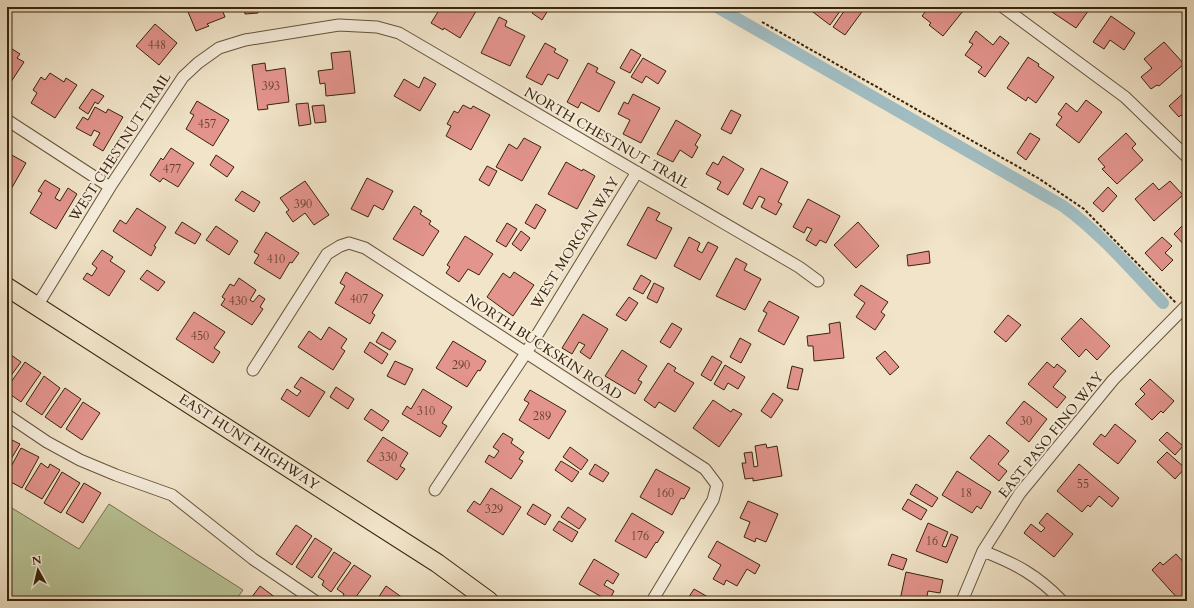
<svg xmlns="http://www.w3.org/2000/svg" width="1194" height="608" viewBox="0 0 1194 608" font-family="Cardo,serif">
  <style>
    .green { fill: #b9c497; stroke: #797450 }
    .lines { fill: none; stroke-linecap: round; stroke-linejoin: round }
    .canal { stroke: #a0bcc1; stroke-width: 12 }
    .building { fill: #e3948d; stroke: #39240a }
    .street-casing { stroke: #67543a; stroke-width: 13 }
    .primary-casing { stroke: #39240a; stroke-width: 20 }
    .path { stroke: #39240a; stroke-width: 2; stroke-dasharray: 3 2; stroke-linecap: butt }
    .street { stroke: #f6eddc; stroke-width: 11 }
    .primary { stroke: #f1e4c9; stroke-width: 18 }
    .labels { text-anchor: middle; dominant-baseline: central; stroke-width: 4; stroke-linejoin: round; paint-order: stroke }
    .number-label { font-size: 12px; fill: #64402b }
    .street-label { font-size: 14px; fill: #39240a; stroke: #f6eddc }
  </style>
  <rect width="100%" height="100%" fill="#f1e4c9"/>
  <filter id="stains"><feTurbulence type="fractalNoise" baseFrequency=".005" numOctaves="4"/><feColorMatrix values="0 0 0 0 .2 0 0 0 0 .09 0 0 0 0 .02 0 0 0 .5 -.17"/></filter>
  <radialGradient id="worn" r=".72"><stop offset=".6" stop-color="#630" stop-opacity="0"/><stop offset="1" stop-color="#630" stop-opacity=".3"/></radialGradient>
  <path class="green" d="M109,504L243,590L235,601H7V505L79,549Z"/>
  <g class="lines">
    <path class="canal" d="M717,7L1063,206C1098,231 1133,271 1163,303"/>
  </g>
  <path class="building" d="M186,7H221L225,17L207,24L209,26L196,31Z
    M244,7H276V8L258,10V13L245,14Z
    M441,7H476L478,8L460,38L444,28L443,30L431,23Z
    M536,7H550L542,20L532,13Z
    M810,7H843L830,25L809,9Z
    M847,7H862L864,9L845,35L833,27Z
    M929,7H958L963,11L943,36L929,25L931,23L922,16Z
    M1055,7H1091L1076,28L1052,12Z
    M1111,16L1135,33L1124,50L1110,40L1104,49L1093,42Z
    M499,17L507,21L505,26L525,36L510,66L481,53Z
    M155,24L177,43L159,65L136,46Z
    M976,31L993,45L1000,36L1009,43L985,77L978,72L982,67L965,55L973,44L969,42Z
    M1164,42L1184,64L1159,86L1157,85L1151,89L1141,77L1152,68L1144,59Z
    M545,43L556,49L554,52L568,60L558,79L548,74L542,85L526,77Z
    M9,47L20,54L17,58L24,62L7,88V51Z
    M631,49L641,55L630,73L620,68Z
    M350,51L355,93L326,96L325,83L320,84L318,71L333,69L331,53Z
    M1028,57L1039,64L1038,66L1054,77L1036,103L1028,97L1026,101L1007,88Z
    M643,58L666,71L658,84L646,76L642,83L631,77Z
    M265,63L266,71L285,68L289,102L267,105L268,109L258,110L252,65Z
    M588,63L598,68L596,72L615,82L599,112L581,102L578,108L567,102Z
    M50,73L64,82L66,78L77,85L55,118L31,103L37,93L33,90L41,77L45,80Z
    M424,77L436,84L420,111L394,96L404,79L419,88Z
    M92,89L104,96L98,104L95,102L88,114L79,108Z
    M1187,90V122L1181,115L1179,117L1169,106Z
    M633,94L660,108L641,143L623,134L630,120L618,114L624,102L628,104Z
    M1086,100L1102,112L1079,143L1056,125L1062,117L1058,114L1066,103L1077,112Z
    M197,101L229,120L213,146L186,129L194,115L190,113Z
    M308,103L311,124L299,126L296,104Z
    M324,105L326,122L315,123L312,106Z
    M463,105L471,109L473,106L490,115L471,150L446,136L451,126L447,124L454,111L458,113Z
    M95,107L106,113L108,109L123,117L103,151L93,145L100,133L94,130L91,136L76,128L83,117L88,120Z
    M731,110L741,115L731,134L721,129Z
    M676,120L701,135L695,145L698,147L692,158L680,150L673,162L657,154Z
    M1030,133L1040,139L1026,160L1017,153Z
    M1126,133L1136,144L1132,148L1143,160L1117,184L1102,169L1105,167L1098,159Z
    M524,138L541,147L522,181L496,167L509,144L517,149Z
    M7,148L12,151L10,154L26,163L10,191L7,189Z
    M171,148L194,163L178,187L163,178L160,182L150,175L161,158L163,160Z
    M216,155L234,167L227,177L210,165Z
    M723,156L744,169L728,195L717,189L721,182L706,174L713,162L718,165Z
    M566,162L582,171L583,169L595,176L577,209L548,194Z
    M487,166L497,171L489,186L479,180Z
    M761,168L788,182L778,202L782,204L776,215L761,207L765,199L759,196L752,209L743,204Z
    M367,178L393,191L383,210L374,205L368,217L351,209Z
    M45,180L60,189L55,198L60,201L68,188L77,194L56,229L30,213L42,193L38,191Z
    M305,181L329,215L314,225L305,213L293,222L286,212L289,210L280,198Z
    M1170,181L1183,195L1154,221L1135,199L1153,183L1159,190Z
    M1108,187L1117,196L1103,212L1093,203Z
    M242,191L260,202L254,212L235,200Z
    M808,199L840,216L826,243L820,240L816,246L806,240L812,229L807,227L804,233L793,227Z
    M536,204L546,210L535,229L525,223Z
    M414,206L422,211L420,214L431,221L429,224L439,231L423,256L393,239Z
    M648,207L660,213L656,220L672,228L656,259L627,245Z
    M137,208L166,227L154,246L156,247L151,256L113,231L120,220L126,224Z
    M1187,221V248L1174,234Z
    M182,222L201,234L195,244L175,233Z
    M858,222L879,246L856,268L834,245Z
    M507,223L517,229L506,247L496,241Z
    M216,226L238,241L229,255L206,240Z
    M521,231L530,238L521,251L512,244Z
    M266,232L299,253L292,263L290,262L280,279L254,263L259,255L254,252Z
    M465,236L493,254L479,275L468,269L459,282L446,273L450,267L447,265Z
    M689,237L700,243L697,250L702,253L708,242L718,247L700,280L674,266Z
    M1162,237L1172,246L1165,253L1173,260L1162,271L1145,253Z
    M102,250L113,257L110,261L125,271L109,296L83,279L87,273L92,276L97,268L92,264Z
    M929,251L930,263L908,266L907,255Z
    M736,258L747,264L744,270L761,279L745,310L716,296Z
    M147,270L165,282L158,291L140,279Z
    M346,272L383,295L372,313L375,315L370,324L335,303L345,286L340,283Z
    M514,272L534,285L513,316L487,297L503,273L510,278Z
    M641,275L651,281L643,294L633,289Z
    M239,278L256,290L250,300L253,302L259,295L265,299L260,307L263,309L252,325L221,305L225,299L222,297L230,284L234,286Z
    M654,283L664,288L657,303L647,298Z
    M861,285L888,302L881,312L885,315L875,330L856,317L865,303L854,295Z
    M629,297L638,303L626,321L616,315Z
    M769,301L799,317L784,345L758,331L767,313L763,311Z
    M194,312L225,332L214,348L220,352L213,363L176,339Z
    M583,314L608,329L590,359L580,352L585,345L579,342L572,354L562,348Z
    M1008,315L1021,325L1006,342L994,332Z
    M1081,318L1110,346L1097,360L1086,349L1079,357L1061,339Z
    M840,322L844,358L814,361L813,346H808L807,336L830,333L829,324Z
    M672,323L682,329L670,348L660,342Z
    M329,327L347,339L341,348L345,351L333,370L298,347L309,331L321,340Z
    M382,332L396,341L390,350L376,342Z
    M740,338L751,344L741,363L730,357Z
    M453,341L486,361L480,371L478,370L467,387L436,368Z
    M370,342L388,354L382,364L364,352Z
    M622,350L647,366L638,380L642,382L635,394L605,376Z
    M885,351L899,367L890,375L876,358Z
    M7,352L21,362L7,381Z
    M712,356L722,362L711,381L701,375Z
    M395,361L413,369L405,385L387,376Z
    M25,362L41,373L21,402L7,392V388Z
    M1047,362L1054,368L1057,364L1066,371L1053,387L1066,397L1057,408L1028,384Z
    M668,363L676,368L674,371L694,383L675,412L659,402L655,408L644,400Z
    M725,365L745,377L738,389L728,383L724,390L714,384Z
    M792,366L803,369L798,390L787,388Z
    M44,376L60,388L42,415L26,404Z
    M301,377L325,392L309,417L281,399L287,389L297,396L301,391L294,387Z
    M1150,379L1174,401L1163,413L1161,411L1152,420L1135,404L1145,394L1140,389Z
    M336,387L354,399L348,409L330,397Z
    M65,388L81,399L61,428L45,417Z
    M423,389L452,407L442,423L447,426L440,437L402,414L407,406L411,409Z
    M530,390L566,411L549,439L519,420L529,403L524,400Z
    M773,393L783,400L771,418L761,411Z
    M713,400L731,412L733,409L742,414L719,447L693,428Z
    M1024,401L1047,419L1029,442L1006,423Z
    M83,402L100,413L82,440L66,429Z
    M371,409L389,421L382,431L364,419Z
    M1115,424L1136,441L1118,464L1093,444L1101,434L1105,437Z
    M1167,432L1183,446L1175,455L1159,440Z
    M503,433L513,439L511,443L524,452L519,459L523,461L511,479L485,462L489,455L494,458L499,451L493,447Z
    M989,435L1009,451L998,464L1007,471L999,481L970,458Z
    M383,437L408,453L400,466L405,469L397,480L367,461Z
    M10,439L20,444L7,466V442Z
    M766,444L767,448L777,446L782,476L753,481V478L745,479L742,463H746L744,453L752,452L754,467L758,466L755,446Z
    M570,447L588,460L581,470L563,457Z
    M21,448L39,457L22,488L7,480V474Z
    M1167,452L1185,468L1175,479L1157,462Z
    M561,461L579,472L572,482L555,470Z
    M41,463L48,468L50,464L60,470L42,499L25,489Z
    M595,464L609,473L603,482L589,474Z
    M1079,464L1119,498L1112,507L1099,496L1090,507L1088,505L1082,512L1057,491Z
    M656,469L690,488L684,499L681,498L672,515L640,497Z
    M957,471L991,492L981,509L977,506L972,513L942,495Z
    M62,472L80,483L61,513L44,503Z
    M84,483L101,493L83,523L66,513Z
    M916,484L938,498L932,507L910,494Z
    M491,488L521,507L503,535L467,511L474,501L480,505Z
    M908,499L927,510L921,520L902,509Z
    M748,501L778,514L766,542L756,538L755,542L744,537L750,522L740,518Z
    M533,504L551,515L545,525L527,514Z
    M568,507L586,519L579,529L561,517Z
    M632,513L664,532L657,543L656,542L646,558L615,541Z
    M1047,513L1073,534L1054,557L1024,533L1031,524L1041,532L1045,528L1039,523Z
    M559,521L578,532L572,542L553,530Z
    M928,523L948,532L942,546L946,547L951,534L958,537L947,563L916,551Z
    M296,525L312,536L292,565L276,554Z
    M315,538L332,549L312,578L296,567Z
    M717,541L760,565L755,574L747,569L737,586L726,580L724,585L713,579L721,565L708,557Z
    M334,552L351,563L331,592L322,585L324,581L318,577Z
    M892,554L907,559L903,570L888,565Z
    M1176,554L1187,566V574L1184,577L1187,580V594L1180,601L1152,570L1160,562L1163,565Z
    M594,559L619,574L613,584L607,580L604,585L614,591L609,601L579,584Z
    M354,565L371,576L353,601H346L342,598L344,594L337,589Z
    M906,572L943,580L940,593L928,591L926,601L900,600Z
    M260,586L276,598L274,601H249Z
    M386,586L403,598L401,601H376Z
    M694,589L715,601H688L687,600Z"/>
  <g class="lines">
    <defs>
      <path id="street" d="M1003,7L1125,97L1187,157
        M7,120L110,187
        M37,306L110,187L183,77L198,63L219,48L245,40L339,25L377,27L399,33L799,267L818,281
        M253,370L327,254L340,246L349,243L365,248L705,469L717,485L713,500L652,601
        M7,415L47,442L80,460L116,475L172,495L253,559L315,601
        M435,490L526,353L637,172
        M983,551C1016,564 1037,575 1062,601
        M962,601L983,551L1020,493L1113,380L1187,305"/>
      <path id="primary" d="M7,287L376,524L437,563L489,601"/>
    </defs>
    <use href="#street" class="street-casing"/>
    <use href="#primary" class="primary-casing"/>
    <path class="path" d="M762,22L1038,178L1084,209L1176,303"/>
    <use href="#street" class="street"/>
    <use href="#primary" class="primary"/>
  </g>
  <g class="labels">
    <g class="number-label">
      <text x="157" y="45">448</text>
      <text x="271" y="86">393</text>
      <text x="207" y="124">457</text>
      <text x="172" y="169">477</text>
      <text x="303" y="204">390</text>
      <text x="276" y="259">410</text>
      <text x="359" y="299">407</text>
      <text x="238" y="301">430</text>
      <text x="200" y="336">450</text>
      <text x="461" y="365">290</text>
      <text x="426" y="411">310</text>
      <text x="542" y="416">289</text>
      <text x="1026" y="421">30</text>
      <text x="388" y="457">330</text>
      <text x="1083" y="484">55</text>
      <text x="665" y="493">160</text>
      <text x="966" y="493">18</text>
      <text x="494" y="509">329</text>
      <text x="640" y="536">176</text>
      <text x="932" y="541">16</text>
    </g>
    <g class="street-label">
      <text transform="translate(607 138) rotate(30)">NORTH CHESTNUT TRAIL</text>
      <text transform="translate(120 147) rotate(-57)">WEST CHESTNUT TRAIL</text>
      <text transform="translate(575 243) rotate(-58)">WEST MORGAN WAY</text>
      <text transform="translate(544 347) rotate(33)">NORTH BUCKSKIN ROAD</text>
      <text transform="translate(1051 435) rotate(-51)">EAST PASO FINO WAY</text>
      <text transform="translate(249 442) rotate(33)">EAST HUNT HIGHWAY</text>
    </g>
  </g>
  <rect width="1194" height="608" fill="none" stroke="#f1e4c9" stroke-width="24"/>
  <rect x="8" y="8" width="1178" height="592" fill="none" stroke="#39240a" stroke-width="2"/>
  <rect x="12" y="12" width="1170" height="584" fill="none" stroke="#39240a"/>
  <g transform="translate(38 570) rotate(352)" stroke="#f6eddc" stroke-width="3" paint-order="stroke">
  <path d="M0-3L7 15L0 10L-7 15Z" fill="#39240a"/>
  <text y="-6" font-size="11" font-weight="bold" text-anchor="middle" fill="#39240a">N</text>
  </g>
  <rect width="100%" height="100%" filter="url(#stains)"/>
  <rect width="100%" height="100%" fill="url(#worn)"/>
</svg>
